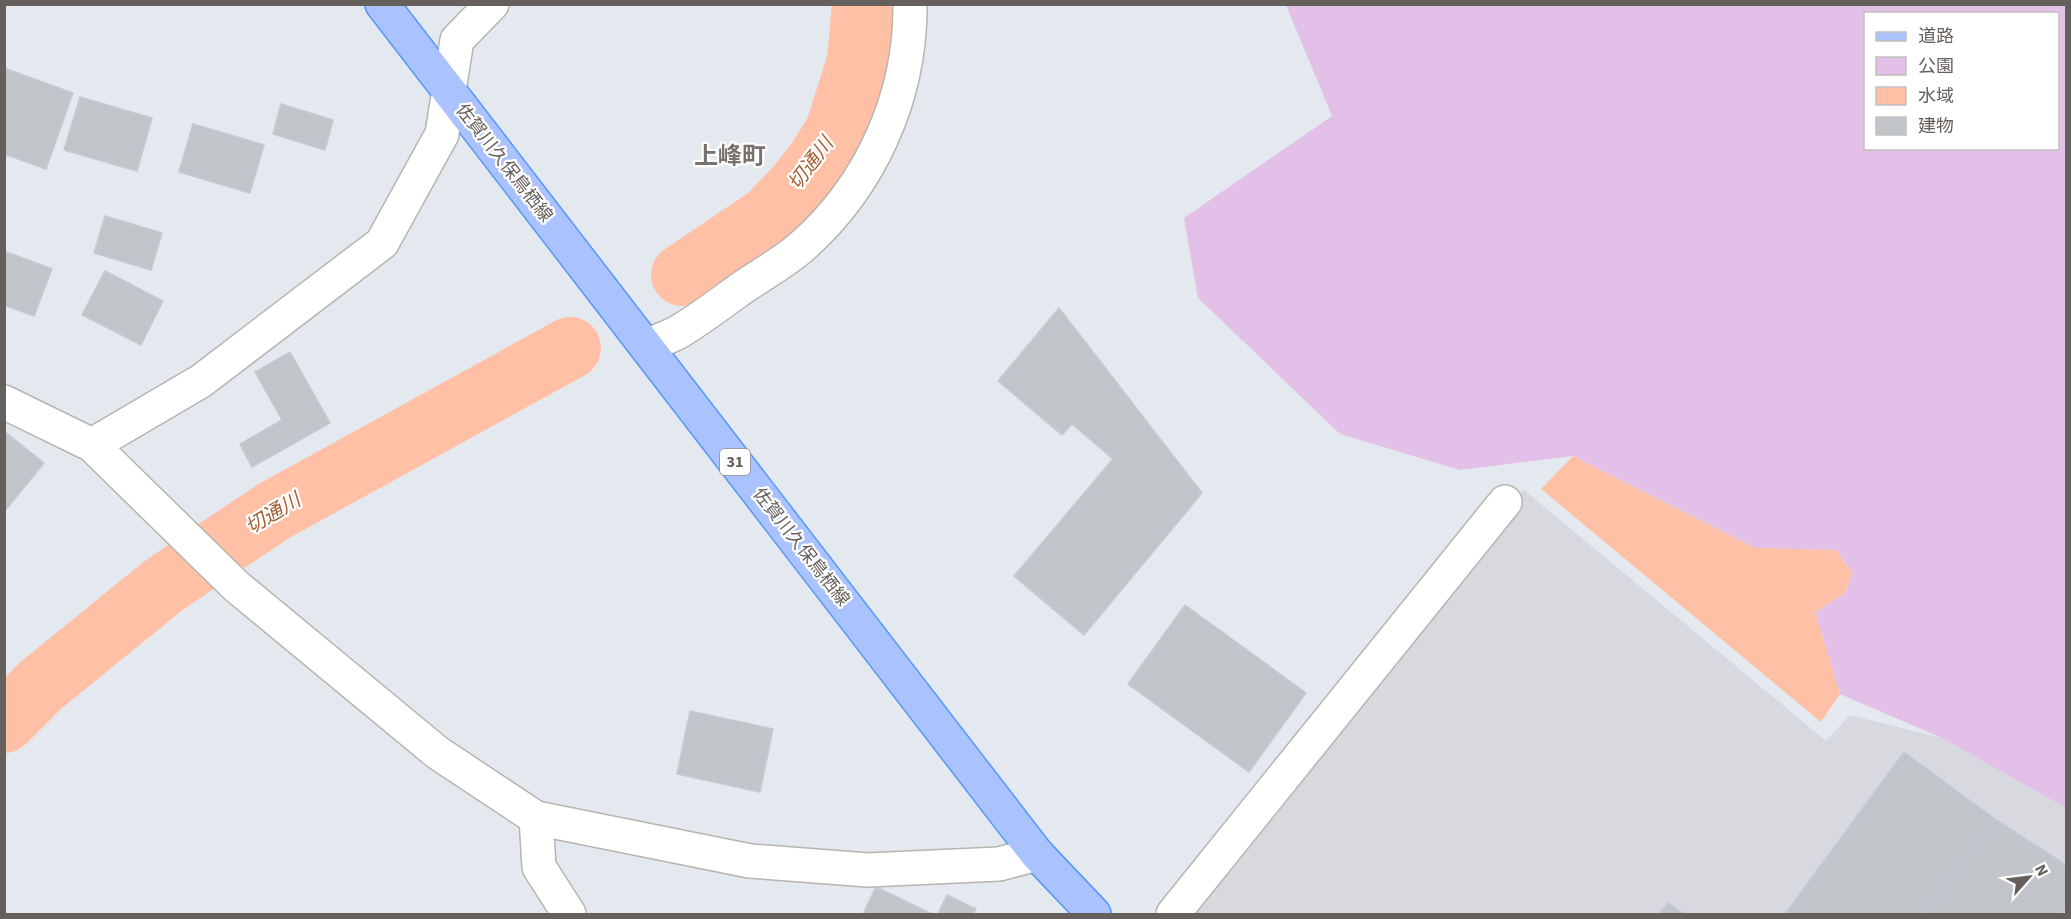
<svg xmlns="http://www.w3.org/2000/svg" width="2071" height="919" viewBox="0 0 2071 919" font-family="'Source Sans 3','Noto Sans JP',sans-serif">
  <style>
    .industrial { fill: #d7d9de }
    .green { fill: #e3c0e8; fill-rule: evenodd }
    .water { fill: #ffc0a5 }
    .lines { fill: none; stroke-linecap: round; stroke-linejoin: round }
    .river { stroke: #ffc0a5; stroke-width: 62 }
    .building { fill: #c1c5ca; stroke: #c2cad4; stroke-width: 1.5 }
    .minor-casing { stroke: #b8b4b0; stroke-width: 36 }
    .primary-casing { stroke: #5598f7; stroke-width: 36 }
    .minor { stroke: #fff; stroke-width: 33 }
    .primary { stroke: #aac2ff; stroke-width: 33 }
    .labels { text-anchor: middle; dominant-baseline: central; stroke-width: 4.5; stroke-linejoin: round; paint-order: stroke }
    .shield { fill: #fff; stroke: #94908d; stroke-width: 1.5 }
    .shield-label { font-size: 16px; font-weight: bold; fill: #66605c }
    .street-label { font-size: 18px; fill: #66605c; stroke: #fff }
    .water-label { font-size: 20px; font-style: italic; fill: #a36137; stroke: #fff }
    .district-label { font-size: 24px; font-weight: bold; fill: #78716d; stroke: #fff }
  </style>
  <rect width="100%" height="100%" fill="#e4e8ef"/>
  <path class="industrial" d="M1524,490L1826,741L1850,715L1942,738L2066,808V914H1183Z"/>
  <path class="green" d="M1286,5H2066V808L1942,738L1840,694L1815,612L1845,593L1852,573L1836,550L1755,548L1573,456L1460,470L1340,434L1198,298L1184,218L1332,116ZM1866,14H2058V148H1866Z"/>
  <path class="water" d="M1573,456L1755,548L1836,550L1852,573L1845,593L1815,612L1840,694L1821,722L1541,489Z"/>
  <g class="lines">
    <path class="river" d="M682,275L768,217L796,188L817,161L836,131L858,61L863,4
      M4,722L40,686L163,586L220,547L274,511L570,348"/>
  </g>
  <path class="building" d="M4,68L73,93L46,169L4,154Z
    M80,97L152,118L137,171L64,150Z
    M281,104L333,120L325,150L273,134Z
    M193,124L264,145L250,193L179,172Z
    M105,216L162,233L151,270L94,253Z
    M4,251L52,269L34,316L4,305Z
    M105,271L163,301L141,345L82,315Z
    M1059,308L1202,493L1084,635L1014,576L1113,459L1072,424L1062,435L998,381Z
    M290,352L330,423L252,467L240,444L282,420L255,372Z
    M4,431L44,463L4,512Z
    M1185,605L1306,693L1249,772L1128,684Z
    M690,711L773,729L760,792L677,774Z
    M1904,752L1995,819L1926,914H1785Z
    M1995,819L2066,865V906L2063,914H1926Z
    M876,887L932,914H863Z
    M947,895L976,909L973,914H938Z
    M1668,903L1684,914H1659Z"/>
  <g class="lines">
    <defs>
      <path id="minor" d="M646,346C657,341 670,337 680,331C700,319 720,304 739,290C759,276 781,264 799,249C870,188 911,97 910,4
        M4,402L92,445L236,586L438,753L536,818L750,861L868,870L999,864L1037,854
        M92,445L201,381L382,243L442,134L457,40L492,4
        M536,818L539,867L569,914
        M1173,914L1505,502"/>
      <path id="primary" d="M382,4L1037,854L1094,914"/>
    </defs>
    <use href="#minor" class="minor-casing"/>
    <use href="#primary" class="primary-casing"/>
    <use href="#minor" class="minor"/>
    <use href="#primary" class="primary"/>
  </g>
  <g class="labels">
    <rect class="shield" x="720" y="449" width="30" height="26" rx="4.5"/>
    <g class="shield-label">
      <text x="735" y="462">31</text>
    </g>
    <g class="street-label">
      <text transform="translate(504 163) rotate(52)">佐賀川久保鳥栖線</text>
      <text transform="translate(801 547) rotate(52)">佐賀川久保鳥栖線</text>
    </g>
    <g class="water-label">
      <text transform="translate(811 164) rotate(-53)">切通川</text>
      <text transform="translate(273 514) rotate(-31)">切通川</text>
    </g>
    <g class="district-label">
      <text x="730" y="156">上峰町</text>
    </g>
  </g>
  <rect width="2071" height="919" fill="none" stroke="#66605c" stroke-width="12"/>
  <rect x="1864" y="12" width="195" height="138" fill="#ffffff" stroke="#c2bfbe" stroke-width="1.5"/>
  <rect x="1876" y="32" width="30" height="9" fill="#aac2ff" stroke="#c2bfbe" stroke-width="1.5"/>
  <text x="1918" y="42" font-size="18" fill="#66605c">道路</text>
  <rect x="1876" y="57" width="30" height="18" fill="#e3c0e8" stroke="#c2bfbe" stroke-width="1.5"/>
  <text x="1918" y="72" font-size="18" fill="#66605c">公園</text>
  <rect x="1876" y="87" width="30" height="18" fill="#ffc0a5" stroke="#c2bfbe" stroke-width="1.5"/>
  <text x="1918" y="102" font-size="18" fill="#66605c">水域</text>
  <rect x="1876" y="117" width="30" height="18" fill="#c1c5ca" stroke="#c2bfbe" stroke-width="1.5"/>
  <text x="1918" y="132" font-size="18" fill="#66605c">建物</text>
  <g transform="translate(2029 877) rotate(62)" stroke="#ffffff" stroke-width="4.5" paint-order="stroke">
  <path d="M0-4.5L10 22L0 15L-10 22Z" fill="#66605c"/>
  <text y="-9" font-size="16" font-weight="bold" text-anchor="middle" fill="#66605c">N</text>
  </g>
</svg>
